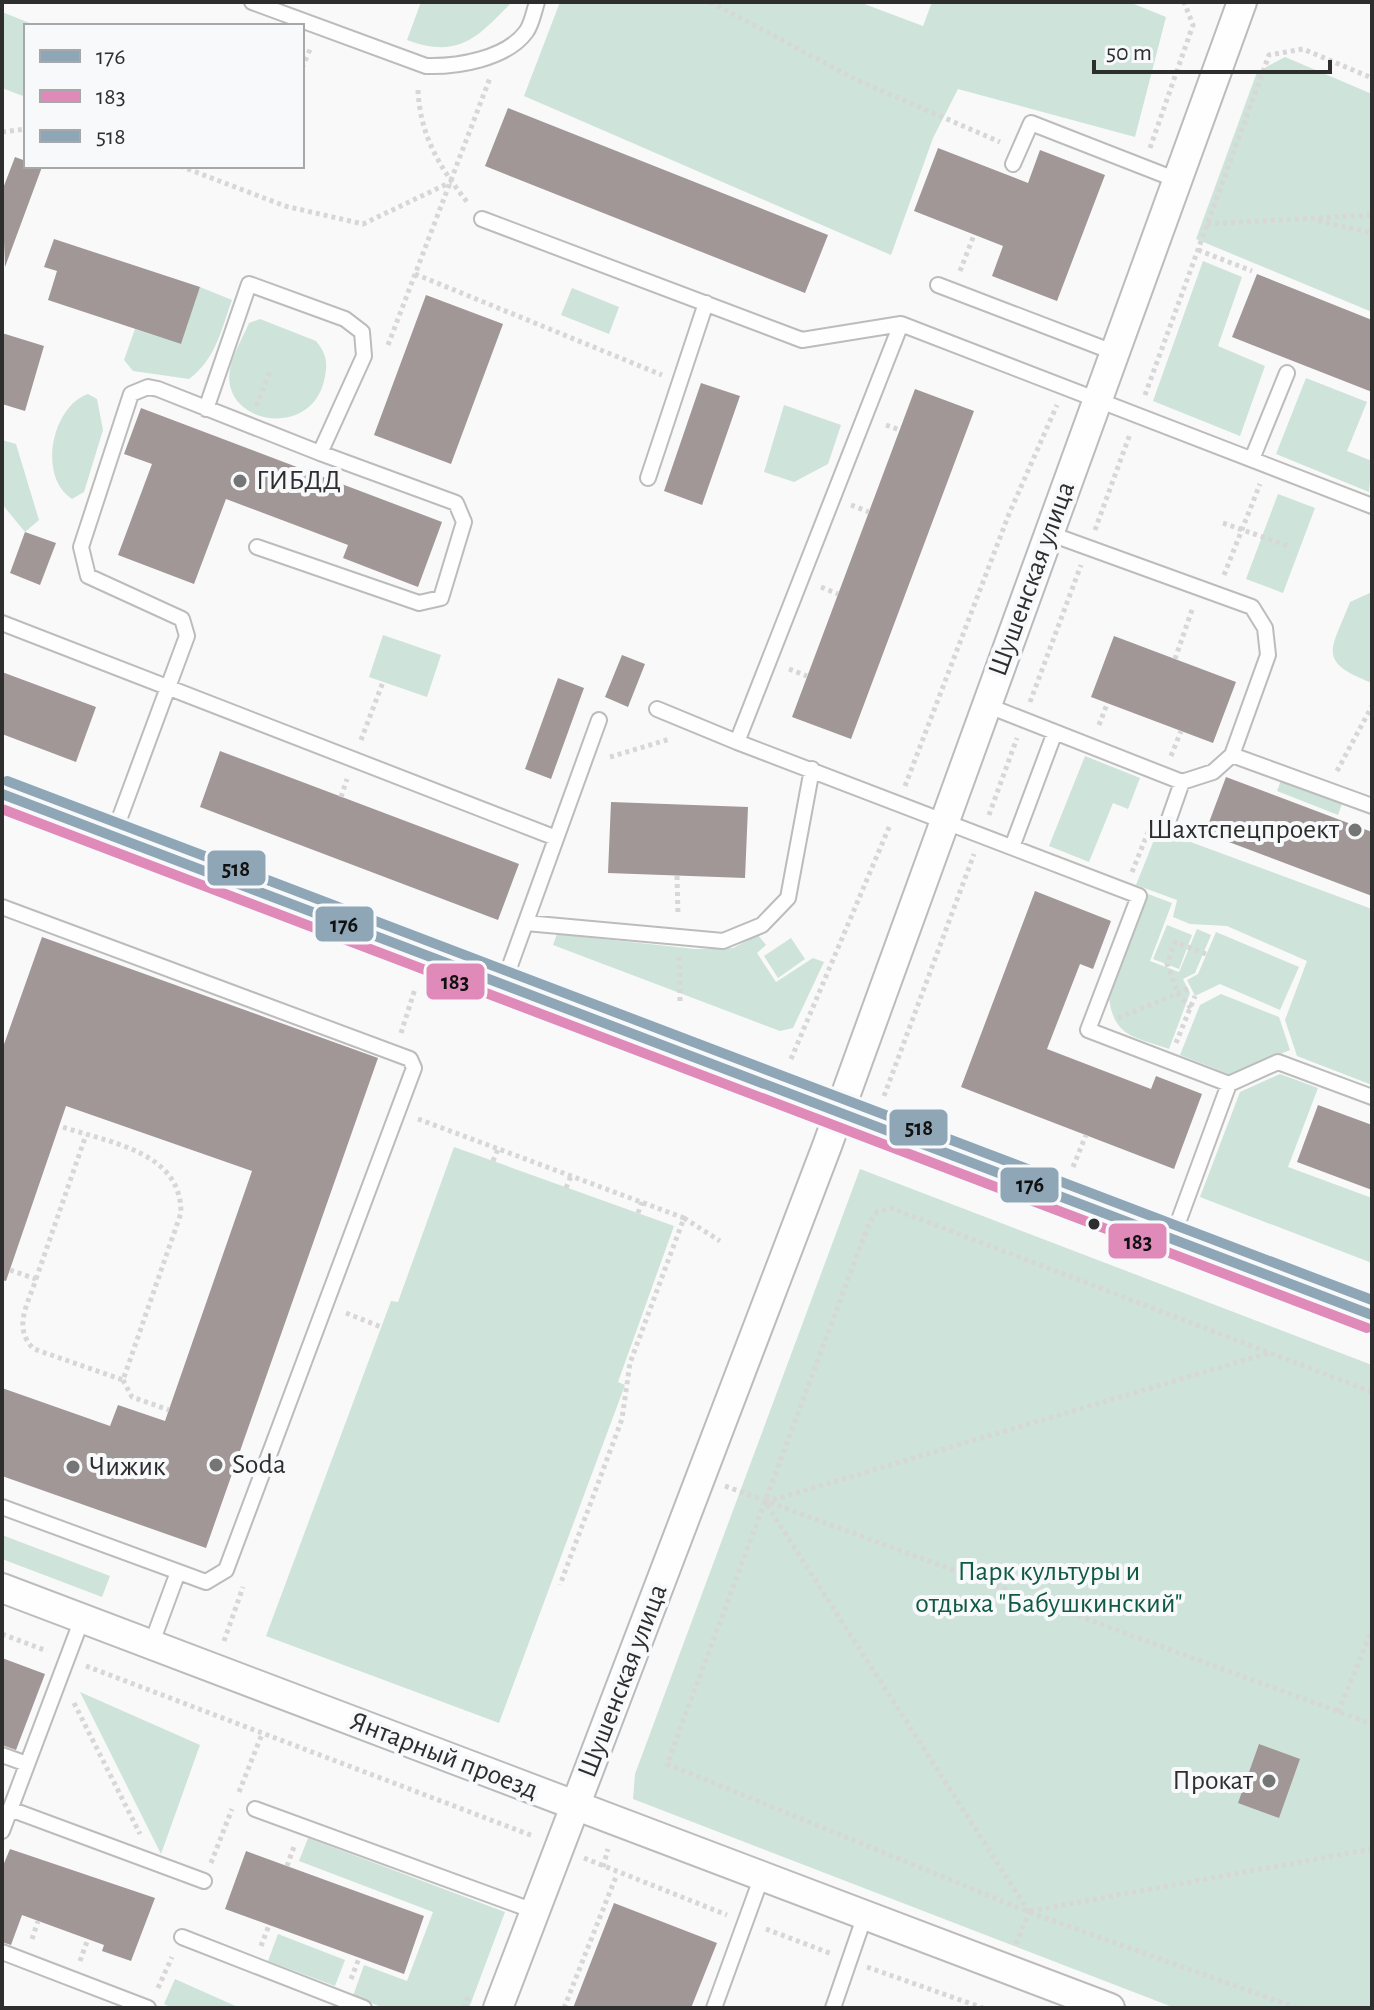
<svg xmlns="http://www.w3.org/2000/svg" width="1374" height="2010" viewBox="0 0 1374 2010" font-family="'Alegreya Sans',sans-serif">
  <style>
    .green { fill: #cee3d9 }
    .building { fill: #a09796 }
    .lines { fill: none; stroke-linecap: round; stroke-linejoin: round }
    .service-casing { stroke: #bcbcbd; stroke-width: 18 }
    .minor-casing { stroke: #bcbcbd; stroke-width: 32 }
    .tertiary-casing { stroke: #bcbcbd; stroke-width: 38 }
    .path { stroke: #d7d7d8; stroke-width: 5; stroke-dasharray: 4 4; stroke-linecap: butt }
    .service { stroke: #fefefe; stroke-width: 14 }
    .minor { stroke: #fefefe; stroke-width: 28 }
    .tertiary { stroke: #fefefe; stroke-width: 34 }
    .bus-1-casing { stroke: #f8f9fb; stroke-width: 16 }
    .bus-2-casing { stroke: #f8f9fb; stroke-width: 16 }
    .bus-3-casing { stroke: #f8f9fb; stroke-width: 16 }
    .bus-1 { stroke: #8ea6b6; stroke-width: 10 }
    .bus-2 { stroke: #e08aba; stroke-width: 10 }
    .bus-3 { stroke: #8ea6b6; stroke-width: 10 }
    .poi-dot { fill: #757576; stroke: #f8f9fb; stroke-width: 3 }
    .bus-dot { fill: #2e2e2f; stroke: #f8f9fb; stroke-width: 3 }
    .labels { text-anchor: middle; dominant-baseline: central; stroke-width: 8; stroke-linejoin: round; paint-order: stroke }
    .poi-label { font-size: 28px; fill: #2e2e2f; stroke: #f8f9fb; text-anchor: start }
    .street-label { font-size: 28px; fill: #2e2e2f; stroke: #f8f9fb }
    .park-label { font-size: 28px; fill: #0f5a40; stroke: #f8f9fb }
    .line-badge { stroke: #f8f9fb; stroke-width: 3 }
    .pale-badge-label { font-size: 22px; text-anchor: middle; font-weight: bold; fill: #111 }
  </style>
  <rect width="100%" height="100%" fill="#f9f9fa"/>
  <path class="green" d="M421,2H512C477,38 459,59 407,40Z
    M560,2H859L923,26L932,2H1129L1166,17L1135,137L958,89L933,138L891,255L524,96Z
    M2,12L37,26H26L23,96L2,88Z
    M1285,57L1372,94V312L1196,239L1257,72Z
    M1203,261L1242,277L1218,346L1265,366L1240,436L1153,401Z
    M200,287L232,300C221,330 216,359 189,379L133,371L124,360L135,329L181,344Z
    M572,288L619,307L609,334L561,315Z
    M260,319L316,341C327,354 328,364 324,381C310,440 220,424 230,369C233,354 243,337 249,323Z
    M1306,378L1367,402L1347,451L1372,461L1369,492L1276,454Z
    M88,394L97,399L103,430L84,492L72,499C37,477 52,406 88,394Z
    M784,405L841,425L828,464L794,482L764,472Z
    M2,440L16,444L39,520L25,532L2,504Z
    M1278,494L1315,508L1283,593L1246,579Z
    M1372,592V683C1316,661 1331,651 1350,602Z
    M383,635L441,655L427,697L369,677Z
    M1085,756L1140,778L1128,809L1113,803L1089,862L1049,846Z
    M1282,778L1343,801L1338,815L1277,791Z
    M1158,830L1372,909V1085L1297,1056L1285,1020L1307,961L1227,926L1190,924L1173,917L1177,900L1136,885Z
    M1148,894L1172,903L1150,961L1179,972L1197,929L1211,935L1195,973L1183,979L1190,993L1169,1049C1136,1037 1114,1038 1109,998Z
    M1167,925L1192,935L1179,969L1153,959Z
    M1216,932L1299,967L1280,1010L1220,984L1195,996L1187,980L1198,974Z
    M557,934L695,949L733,948L758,935L766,945L757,953L776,982L813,958L824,962L793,1028L780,1031L553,945Z
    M791,938L805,959L778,978L764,956Z
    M1221,994L1279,1017L1290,1050L1231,1075L1180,1055L1200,1005Z
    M1280,1074L1318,1088L1288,1167L1372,1198V1263L1200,1197L1240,1092Z
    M454,1147L674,1226L618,1382L625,1385L499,1723L266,1636L391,1301L398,1302Z
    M860,1169L1372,1365V2008H1175L633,1799L635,1774Z
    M2,1535L110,1576L102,1597L2,1559Z
    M80,1692L200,1745L161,1854Z
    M308,1838L505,1912L469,2008H384L353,1996L364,1965L407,1981L433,1912L299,1861Z
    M278,1934L345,1960L335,1986L268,1961Z
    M175,1979L240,2008H172L164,2004Z"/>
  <path class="building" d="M508,108L828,235L805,293L485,166Z
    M938,148L1028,183L1040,150L1105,175L1057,301L992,276L1003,246L914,211Z
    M15,157L26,161V166L42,167L5,267L2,191Z
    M54,239L200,287L181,344L48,300L57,271L44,267Z
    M1257,274L1372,320V392L1232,337Z
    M426,295L503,324L451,464L374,435Z
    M2,333L44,346L25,411L2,404Z
    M701,383L740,396L702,505L664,491Z
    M915,389L974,411L851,739L792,717Z
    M141,408L442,522L418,587L343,558L348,545L226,499L194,584L118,555L152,464L124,454Z
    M25,532L56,543L40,585L10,573Z
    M1114,636L1236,682L1213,743L1091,697Z
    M622,655L645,664L628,707L605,697Z
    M2,672L96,707L76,762L2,734Z
    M558,678L584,688L551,779L525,769Z
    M220,751L519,864L498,920L200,807Z
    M1226,777L1372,832V896L1205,833Z
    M611,802L748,807L745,878L608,873Z
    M1035,891L1111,921L1093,969L1080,964L1047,1049L1151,1089L1156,1076L1202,1094L1174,1169L961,1087Z
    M42,937L378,1058L206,1548L2,1476V1388L110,1426L118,1405L165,1421L252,1171L66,1106L6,1281L2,1280V1050Z
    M1318,1105L1372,1125V1190L1297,1162Z
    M2,1658L45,1674L16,1750L2,1745Z
    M1259,1744L1300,1759L1279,1818L1238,1803Z
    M10,1849L155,1898L131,1961L102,1951L104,1945L22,1915L11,1945L2,1942V1868Z
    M246,1851L424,1916L404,1974L225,1909Z
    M614,1903L717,1943L691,2008H573Z"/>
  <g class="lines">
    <defs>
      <path id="service" d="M252,2L426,66C457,67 506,59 526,32C532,24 534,11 537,2
        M1013,164L1031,123L1177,180
        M482,219L802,340L901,324L1372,506
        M938,285L1113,352
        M1252,459L1287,373
        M648,478L706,303
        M1048,533L1252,607L1265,628L1268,655L1232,755
        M257,547L419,603L441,598L464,522L456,503L320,453
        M2,623L556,838
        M986,705L1182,782L1213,772L1232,755L1372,806
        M657,709L737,742L901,324
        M737,742L1139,896L1088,1030L1229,1084L1278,1062L1372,1097
        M1169,819L1182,782
        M113,836L187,636L182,619L88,576L81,547L131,394L148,387L158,389L320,453L364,356L362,332L345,319L249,284L206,409
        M1012,847L1055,732
        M2,907L410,1059L414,1068L226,1570L206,1582L2,1507
        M526,923L723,941L762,925L788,898L812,769
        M503,985L599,720
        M1172,1239L1229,1084
        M151,1645L178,1572
        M2,1755L27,1764
        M10,1809L204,1881
        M255,1809L534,1911
        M2,1831L82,1619
        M182,1937L364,2008
        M2,1952L148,2008
        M714,2008L762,1876
        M833,2008L865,1915"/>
      <path id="minor" d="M2,1588L1110,2008
        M498,2008L827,1146L1242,2"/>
      <path id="tertiary" d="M2,794L1372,1315"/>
    </defs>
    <use href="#service" class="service-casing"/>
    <use href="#minor" class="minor-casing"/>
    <use href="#tertiary" class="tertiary-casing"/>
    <path class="path" d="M710,2L857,80L1000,142
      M302,68L311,47
      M418,90C420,136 440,168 468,203
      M2,132L26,129
      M1150,148L1193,25L1184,2
      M180,166L285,206L363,224L451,182
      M1318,221L1372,233
      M1207,224L1372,215
      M1198,250L1252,271
      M960,271L974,235
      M415,274L662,375
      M388,345L490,78
      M1145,395L1269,55L1303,49L1372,78
      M256,406L271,369
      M886,425L900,430
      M851,505L869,512
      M1223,523L1291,547
      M1095,530L1130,434
      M1224,575L1260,484
      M821,587L838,594
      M1175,659L1193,607
      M789,669L807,676
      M1030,702L1081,565
      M1099,725L1107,704
      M361,740L383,682
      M1171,756L1181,731
      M610,757L670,739
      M1337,771L1372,706
      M905,786L1009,514L1057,405
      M341,797L347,779
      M989,815L1017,738
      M1132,872L1149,830
      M677,876L678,915
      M679,957L680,1002
      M1191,1008L1178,994L1167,964L1175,942L1206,954
      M1118,1018L1191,988
      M401,1033L415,989
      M1176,1043L1195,996
      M791,1059L890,825
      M884,1096L974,854
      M418,1119L684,1218L630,1363L622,1419L560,1585
      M493,1161L498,1149
      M1073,1167L1086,1135
      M566,1188L571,1176
      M638,1213L642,1202
      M684,1218L720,1241
      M10,1270L36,1279C28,1304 12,1328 34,1349L123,1380L181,1213C181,1150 108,1143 60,1126
      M36,1279L86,1135
      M346,1313L381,1327
      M123,1380L132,1397L169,1410
      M725,1486L1372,1724
      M2,1634L47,1651
      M224,1641L243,1587
      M86,1666L533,1836
      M74,1703L140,1834
      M1338,1712L1372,1630
      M239,1792L262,1734
      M584,1858L727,1915
      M211,1863L232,1809
      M287,1866L295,1844
      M603,1867L608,1849
      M1030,1911L1372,1849
      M1029,1912L765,1502L1269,1353
      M766,1929L832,1954
      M32,1939L38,1921
      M1016,1944L1029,1912
      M261,1946L269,1925
      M80,1961L88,1939
      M867,1967L983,2008
      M351,1979L359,1958
      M158,1988L172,1957
      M464,2008L468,1997
      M564,2008L617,1874
      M1297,2008L1029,1912L667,1764L869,1223L877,1212L891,1208L1372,1392"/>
    <use href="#service" class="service"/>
    <use href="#minor" class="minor"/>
    <use href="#tertiary" class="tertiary"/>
    <defs>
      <path id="bus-1" d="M2,794L1372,1315"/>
      <path id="bus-2" d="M2,809L1367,1328"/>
      <path id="bus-3" d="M7,781L1372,1300"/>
    </defs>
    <use href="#bus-1" class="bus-1-casing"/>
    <use href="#bus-2" class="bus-2-casing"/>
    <use href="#bus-3" class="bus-3-casing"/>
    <use href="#bus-1" class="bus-1"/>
    <use href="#bus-2" class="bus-2"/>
    <use href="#bus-3" class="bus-3"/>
  </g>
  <g class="poi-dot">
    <circle cx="240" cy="481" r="8"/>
    <circle cx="1355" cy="830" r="8"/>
    <circle cx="216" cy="1465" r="8"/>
    <circle cx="73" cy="1467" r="8"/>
    <circle cx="1269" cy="1781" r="8"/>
  </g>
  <circle class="bus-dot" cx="1094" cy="1224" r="7"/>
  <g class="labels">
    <g class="poi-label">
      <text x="256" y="481">ГИБДД</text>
      <text x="1339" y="830" text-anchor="end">Шахтспецпроект</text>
      <text x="232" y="1465">Soda</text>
      <text x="89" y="1467">Чижик</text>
      <text x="1253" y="1781" text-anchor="end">Прокат</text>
    </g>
    <g class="street-label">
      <text transform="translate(1032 579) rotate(-70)">Шушенская улица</text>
      <text transform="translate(623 1681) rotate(-69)">Шушенская улица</text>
      <text transform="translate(444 1756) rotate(21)">Янтарный проезд</text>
    </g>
    <g class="park-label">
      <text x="1049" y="1572">Парк культуры и<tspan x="1049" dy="32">отдыха "Бабушкинский"</tspan></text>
    </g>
  </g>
  <g class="line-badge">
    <rect x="206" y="849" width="61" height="38" rx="8" fill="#8ea6b6"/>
    <rect x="314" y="905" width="61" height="38" rx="8" fill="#8ea6b6"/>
    <rect x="425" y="962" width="61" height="39" rx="8" fill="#e08aba"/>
    <rect x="888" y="1108" width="61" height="39" rx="8" fill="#8ea6b6"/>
    <rect x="999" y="1166" width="61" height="38" rx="8" fill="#8ea6b6"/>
    <rect x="1107" y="1222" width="61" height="38" rx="8" fill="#e08aba"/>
  </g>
  <g class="pale-badge-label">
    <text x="236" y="876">518</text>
    <text x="344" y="932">176</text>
    <text x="455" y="989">183</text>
    <text x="919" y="1135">518</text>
    <text x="1030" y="1192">176</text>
    <text x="1138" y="1249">183</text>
  </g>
  <rect width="1374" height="2010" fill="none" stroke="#2e2e2f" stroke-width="8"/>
  <rect x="24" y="24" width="280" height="144" fill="#f8f9fb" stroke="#a7a8a9" stroke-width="2"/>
  <rect x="40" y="50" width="40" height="12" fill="#8ea6b6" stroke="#a7a8a9" stroke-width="2"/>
  <text x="96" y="64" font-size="24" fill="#2e2e2f">176</text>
  <rect x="40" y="90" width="40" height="12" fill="#e08aba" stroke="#a7a8a9" stroke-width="2"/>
  <text x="96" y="104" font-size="24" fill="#2e2e2f">183</text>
  <rect x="40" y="130" width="40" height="12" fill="#8ea6b6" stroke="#a7a8a9" stroke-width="2"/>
  <text x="96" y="144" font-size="24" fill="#2e2e2f">518</text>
  <path d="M1094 60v12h236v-12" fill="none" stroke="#2e2e2f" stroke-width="4"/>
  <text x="1106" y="60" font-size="24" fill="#2e2e2f" stroke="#f8f9fb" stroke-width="6" paint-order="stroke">50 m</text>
</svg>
